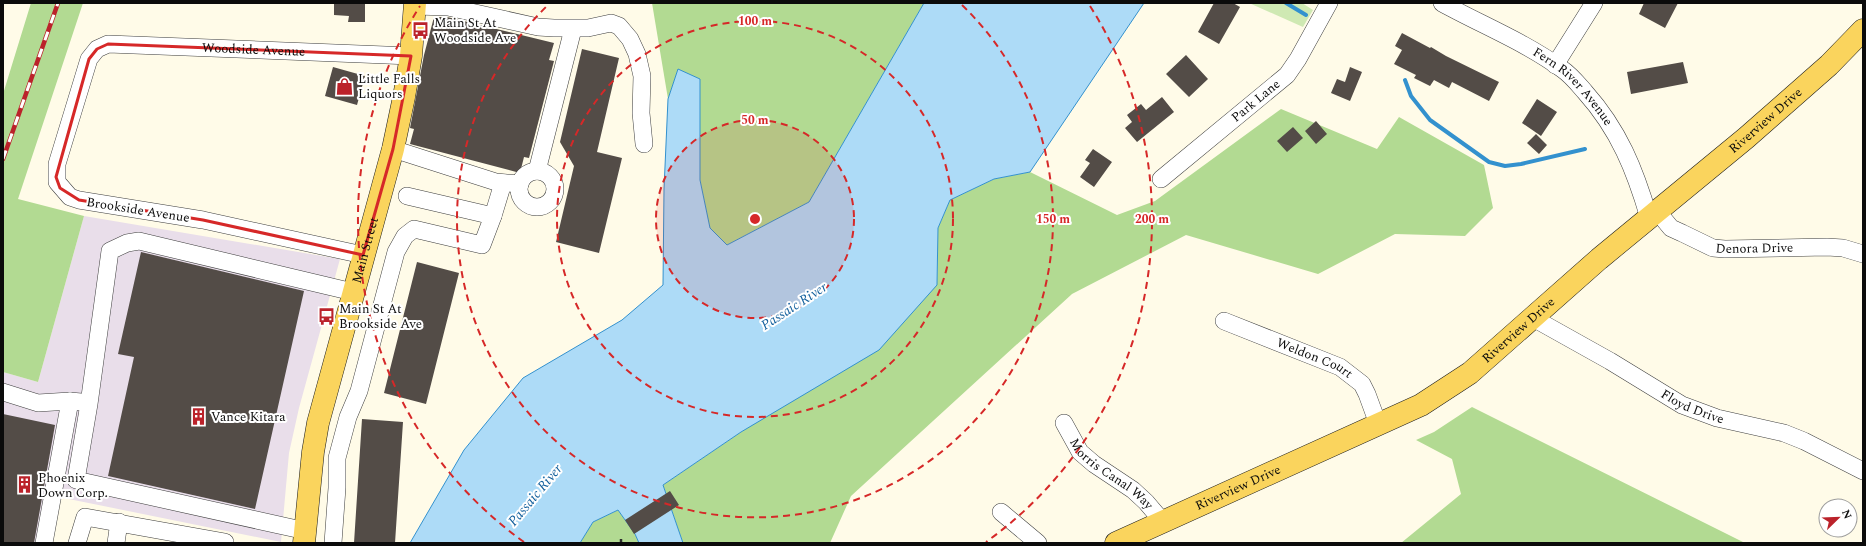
<svg xmlns="http://www.w3.org/2000/svg" width="1866" height="546" viewBox="0 0 1866 546" font-family="Spectral,serif">
  <style>
    .industrial { fill: #e9deea }
    .green { fill: #cfe9b3 }
    .forest { fill: #b2da92 }
    .water { fill: #addbf7; stroke: #3391ce }
    .lines { fill: none; stroke-linecap: round; stroke-linejoin: round }
    .stream { stroke: #3391ce; stroke-width: 4 }
    .building { fill: #534c47 }
    .minor-casing { stroke: #3e3e3e; stroke-width: 18 }
    .major-casing { stroke: #1c1c1c; stroke-width: 23 }
    .path { stroke: #2d2d2d; stroke-width: 2.5; stroke-dasharray: 4 2; stroke-linecap: butt }
    .minor { stroke: #fff; stroke-width: 17 }
    .major { stroke: #fad45d; stroke-width: 22 }
    .rail-casing { stroke: #bb222a; stroke-width: 4.5 }
    .rail { stroke: #fff; stroke-width: 3; stroke-dasharray: 9; stroke-linecap: butt }
    .marked { fill: none; stroke: #d62828; stroke-width: 3; stroke-linejoin: round }
    .ring { fill: none; stroke: #d62828; stroke-width: 2; stroke-dasharray: 7 5 }
    .labels { text-anchor: middle; dominant-baseline: central; stroke-width: 4; stroke-linejoin: round; paint-order: stroke }
    .poi-label { font-size: 13px; fill: #0b0b0b; stroke: #fff; text-anchor: start }
    .street-label { font-size: 13px; fill: #0b0b0b; stroke: #fff }
    .water-label { font-size: 14px; font-style: italic; fill: #14619d; stroke: #fff }
    .centre { fill: #d62828; stroke: #fff; stroke-width: 2 }
    .ring-label { font-size: 12px; text-anchor: middle; font-weight: bold; fill: #d62828; stroke: #fff; stroke-width: 4; stroke-linejoin: round; paint-order: stroke }
  </style>
  <rect width="100%" height="100%" fill="#fffbe8"/>
  <path class="industrial" d="M84,216L340,259L299,408L289,453L281,542L59,497L49,543H3V372L38,382Z"/>
  <path class="green" d="M1249,3H1302L1313,10L1303,27Z"/>
  <path class="forest" d="M31,3H83L18,199L84,216L38,382L3,372V94Z
    M652,3H924L809,202L727,245L710,229L700,180V79L678,70L668,99Z
    M1281,109L1377,149L1399,117L1484,165L1493,208L1465,236L1395,234L1318,274L1186,235L1072,294L851,496L830,543H683L663,485L741,432L937,285L938,228L950,200L994,179L1030,172L1117,215L1155,201Z
    M1472,407L1745,543H1401L1461,494L1452,459L1416,440L1434,432Z
    M618,510L635,534L639,543H580L593,522Z"/>
  <path class="water" d="M924,3H1144L1030,172L994,179L950,200L938,228L937,285L879,350L741,432L663,485L683,543H639L635,534L618,510L593,522L580,543H410L464,450L523,378L622,320L663,285L664,189L668,99L678,69L700,79V180L710,228L727,245L809,202Z"/>
  <g class="lines">
    <path class="stream" d="M1286,3L1306,15
      M1405,80L1411,96L1430,120L1489,162L1505,166L1521,164L1585,149"/>
  </g>
  <path class="building" d="M334,3H365V22H348L349,16L334,15Z
    M1214,3H1233L1240,7L1219,44L1198,32Z
    M1644,3H1678L1665,28L1639,14Z
    M434,17H447L554,43L549,60L554,61L529,158L524,157L520,173L410,144L414,129L410,128L424,55Z
    M1402,33L1430,48L1431,47L1446,56L1499,82L1489,101L1452,82L1449,88L1434,80L1430,86L1414,78L1416,75L1394,64L1402,50L1395,46Z
    M582,49L619,58L597,152L622,158L599,253L556,242L574,166L560,142Z
    M1186,55L1208,79L1189,97L1166,74Z
    M1683,62L1688,83L1631,94L1627,72Z
    M333,67L365,76L357,105L325,96Z
    M1350,67L1362,72L1350,101L1331,93L1337,79L1345,82Z
    M1162,97L1174,112L1137,142L1125,128L1132,122L1127,115L1141,104L1146,110Z
    M1537,99L1557,112L1541,136L1522,123Z
    M1316,121L1327,134L1316,144L1305,131Z
    M1293,127L1303,138L1287,152L1277,141Z
    M1536,134L1547,145L1539,154L1527,143Z
    M1093,149L1112,162L1094,187L1080,177L1090,163L1085,160Z
    M141,252L304,291L255,509L108,476L134,357L118,354Z
    M417,262L459,273L426,404L384,393Z
    M3,414L55,425L34,543H3Z
    M362,419L403,422L395,543H354Z
    M670,491L679,505L634,534L625,520Z"/>
  <g class="lines">
    <defs>
      <g id="minor">
        <path id="s1" d="M1442,3C1482,25 1525,42 1562,69C1571,75 1578,84 1585,92C1619,130 1635,170 1649,218"/>
        <path d="M415,6L448,7L538,27L554,28H588L611,23L619,26L630,39L637,54L642,76L641,113L644,144"/>
        <path d="M1555,65L1594,3"/>
        <path d="M393,149L496,182L520,184"/>
        <circle cx="537" cy="189" r="18"/>
        <path d="M537,171L573,29"/>
        <path id="s2" d="M1161,179L1287,75L1298,59L1329,3"/>
        <path d="M407,196L493,216L503,183"/>
        <path id="s3" d="M1657,211L1671,228L1682,233L1713,248L1725,249L1827,247L1843,248L1863,254"/>
        <path id="s4" d="M363,255L203,220L79,200L70,197L57,182V164L89,59L97,49L108,44L411,56"/>
        <path id="s5" d="M1533,318L1610,361L1682,405L1717,418L1784,433L1804,441L1863,471"/>
        <path id="s6" d="M1224,321L1340,367L1362,384L1367,394L1378,424"/>
        <path d="M3,392L38,403L70,401L81,402"/>
        <path id="s7" d="M1064,423L1080,452L1094,464L1133,490L1146,502L1163,522"/>
        <path d="M1001,512L1038,543"/>
        <path d="M306,531L76,480L89,404L110,251L127,243L139,241L353,292"/>
        <path d="M44,543L70,401"/>
        <path d="M77,543L85,517L225,542"/>
        <path d="M116,543L119,522"/>
        <path d="M333,543L337,488V458L348,417L359,391L396,252L405,236L414,229L482,245L493,216"/>
      </g>
      <g id="major">
        <path id="s8" d="M304,543L313,452L318,423L393,149L404,97L411,56L415,3"/>
        <path id="s9" d="M1116,543L1421,405L1470,373L1599,259L1746,138L1829,65L1863,30"/>
      </g>
    </defs>
    <use href="#minor" class="minor-casing"/>
    <use href="#major" class="major-casing"/>
    <path class="path" d="M621,543V537"/>
    <use href="#minor" class="minor"/>
    <use href="#major" class="major"/>
    <defs>
      <path id="rail" d="M3,159L58,3"/>
    </defs>
    <use href="#rail" class="rail-casing"/>
    <use href="#rail" class="rail"/>
  </g>
  <path class="marked" d="M108,44L411,56L393,149L363,255L203,220L79,200L60,188L56,177L89,59L97,49Z"/>
  <circle cx="755" cy="219" r="99" fill="#d62828" fill-opacity=".12"/>
  <g class="ring">
    <circle cx="755" cy="219" r="99"/>
    <circle cx="755" cy="219" r="198"/>
    <path d="M962 5A298 298 0 1 1 548 5"/>
    <path d="M524 542A397 397 0 0 1 420 6M1090 6A397 397 0 0 1 986 542"/>
  </g>
  <defs>
    <symbol id="bus-bare" viewBox="-9 -9 18 18"><path d="M-5-6H5V4H4V6H2V4H-2V6H-4V4H-5ZM-3.5-4V0h7V-4ZM-3.5 1.2v1.5H-2V1.2ZM2 1.2v1.5H3.5V1.2Z" fill="#bb222a" stroke="#fff" stroke-width="2.5" paint-order="stroke"/></symbol>
    <symbol id="shop-bare" viewBox="-9 -9 18 18"><path d="M-5-2.5h2.3a2.7 3.5 0 0 1 5.4 0H5L5.5 6h-11ZM-1.5-2.5h3a1.5 2.3 0 0 0-3 0Z" fill="#bb222a" stroke="#fff" stroke-width="2.5" paint-order="stroke"/></symbol>
    <symbol id="building-bare" viewBox="-9 -9 18 18"><path d="M-4-6H4V6H1V3H-1V6H-4ZM-2.5-4.3h1.7v1.8h-1.7ZM.8-4.3h1.7v1.8H.8ZM-2.5-1h1.7V.8h-1.7ZM.8-1h1.7V.8H.8Z" fill="#bb222a" stroke="#fff" stroke-width="2.5" paint-order="stroke"/></symbol>
  </defs>
  <g fill-rule="evenodd">
    <use href="#bus-bare" x="408" y="18" width="25" height="25"/>
    <use href="#shop-bare" x="332" y="74" width="25" height="25"/>
    <use href="#bus-bare" x="314" y="304" width="25" height="25"/>
    <use href="#building-bare" x="186" y="404" width="25" height="25"/>
    <use href="#building-bare" x="12" y="472" width="25" height="25"/>
  </g>
  <g class="labels">
    <g class="poi-label">
      <text x="434" y="23">Main St At<tspan x="434" dy="15">Woodside Ave</tspan></text>
      <text x="358" y="79">Little Falls<tspan x="358" dy="15">Liquors</tspan></text>
      <text x="339" y="309">Main St At<tspan x="339" dy="15">Brookside Ave</tspan></text>
      <text x="211" y="417">Vance Kitara</text>
      <text x="38" y="478">Phoenix<tspan x="38" dy="15">Down Corp.</tspan></text>
    </g>
    <g class="street-label">
      <text stroke="none"><textPath href="#s4" startOffset="617">Woodside Avenue</textPath></text>
      <text stroke="none"><textPath href="#s1" startOffset="157">Fern River Avenue</textPath></text>
      <text stroke="none"><textPath href="#s2" startOffset="123">Park Lane</textPath></text>
      <text stroke="none"><textPath href="#s9" startOffset="782">Riverview Drive</textPath></text>
      <text transform="translate(138 210) rotate(9)">Brookside Avenue</text>
      <text stroke="none"><textPath href="#s3" startOffset="110">Denora Drive</textPath></text>
      <text stroke="none"><textPath href="#s8" startOffset="300">Main Street</textPath></text>
      <text stroke="none"><textPath href="#s9" startOffset="458">Riverview Drive</textPath></text>
      <text stroke="none"><textPath href="#s6" startOffset="98">Weldon Court</textPath></text>
      <text stroke="none"><textPath href="#s5" startOffset="183">Floyd Drive</textPath></text>
      <text stroke="none"><textPath href="#s7" startOffset="71">Morris Canal Way</textPath></text>
      <text stroke="none"><textPath href="#s9" startOffset="134">Riverview Drive</textPath></text>
    </g>
    <g class="water-label">
      <text transform="translate(794 306) rotate(-33)">Passaic River</text>
      <text transform="translate(535 495) rotate(-50)">Passaic River</text>
    </g>
  </g>
  <circle cx="755" cy="219" r="6" class="centre"/>
  <g class="ring-label">
    <text x="755" y="25">100 m</text>
    <text x="755" y="124">50 m</text>
    <text x="1053" y="223">150 m</text>
    <text x="1152" y="223">200 m</text>
  </g>
  <rect width="1866" height="546" fill="none" stroke="#0b0b0b" stroke-width="8"/>
  <g transform="translate(1838 518) rotate(67)"><circle r="19" fill="#ffffff" stroke="#9d9d9d"/>
  <path d="M0-3L7 15L0 10L-7 15Z" fill="#bb222a"/>
  <text y="-6" font-size="11" font-weight="bold" text-anchor="middle" fill="#0b0b0b">N</text>
  </g>
</svg>
